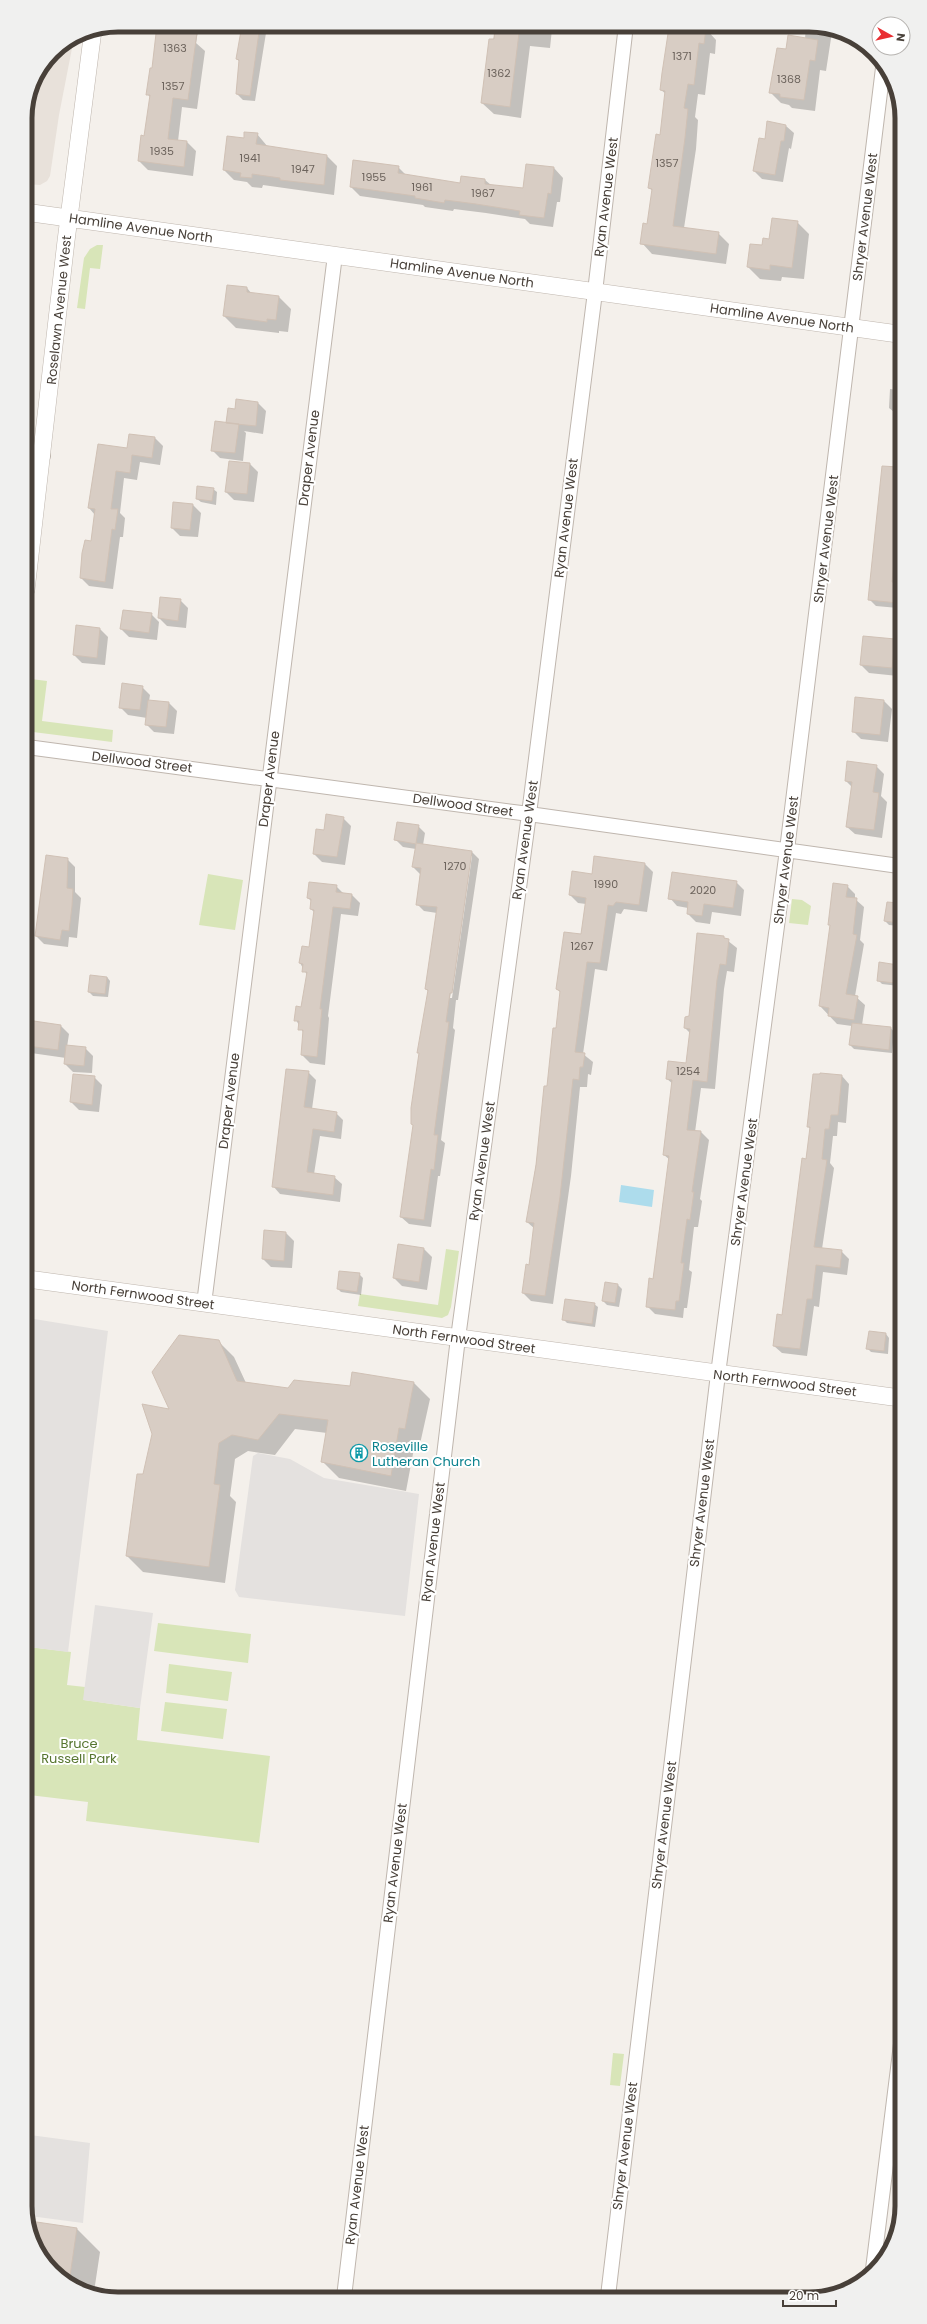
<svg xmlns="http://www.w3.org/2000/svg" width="927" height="2324" viewBox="0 0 927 2324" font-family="Poppins,sans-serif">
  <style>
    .residential { fill: #e8e1da }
    .green { fill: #d8e5b8 }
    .parking { fill: #e4e1df }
    .water { fill: #addcec }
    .shadow { fill: #0003; fill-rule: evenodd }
    .building { fill: #d8cdc4; stroke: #d0c1b5 }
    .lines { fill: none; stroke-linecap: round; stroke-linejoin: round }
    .minor-casing { stroke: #bfb6ae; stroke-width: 16 }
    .tertiary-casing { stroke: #bfb6ae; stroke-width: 18 }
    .minor { stroke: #fff; stroke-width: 14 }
    .tertiary { stroke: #fff; stroke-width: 17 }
    .labels { text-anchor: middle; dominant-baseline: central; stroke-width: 4; stroke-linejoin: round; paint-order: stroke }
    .number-label { font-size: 11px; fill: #6c635c }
    .street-label { font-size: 13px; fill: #484039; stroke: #fff }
    .culture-label { font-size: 13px; fill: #0d838f; stroke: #fff; text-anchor: start }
    .park-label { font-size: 13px; fill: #577630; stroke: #fff }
    .rim { fill: none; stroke: #484039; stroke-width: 5 }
  </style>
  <rect width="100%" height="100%" fill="#f4f0eb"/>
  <path class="residential" d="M74,38L59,115L50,176L47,181L40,185L25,184V112L35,77L52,52Z"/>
  <path class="green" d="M97,245H103L100,269L90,268L85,309L77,308L84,258L90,249Z
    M31,679L47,681L42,721L113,730L112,742L33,732L27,724Z
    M208,874L243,880L235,930L199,925Z
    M792,899L802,900L811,906L808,925L789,923Z
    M446,1249L459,1251L451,1307L448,1315L442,1318L358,1306L360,1294L438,1305Z
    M158,1623L251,1634L248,1663L154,1651Z
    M29,1647L71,1652L67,1685L85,1687L84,1700L140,1708L137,1740L270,1756L259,1843L86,1821L88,1802L29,1795Z
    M169,1664L232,1672L228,1701L166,1693Z
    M165,1702L227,1709L223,1739L161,1731Z
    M613,2053L624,2054L620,2086L610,2085Z"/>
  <path class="parking" d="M28,1318L108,1331L68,1652L29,1647Z
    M258,1453L290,1459L324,1478L419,1494L405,1616L239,1597L235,1590L253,1456Z
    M95,1605L153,1613L140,1708L83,1700Z
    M30,2135L90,2143L83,2223L30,2216Z"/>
  <path class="water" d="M621,1185L654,1190L652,1207L619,1202Z"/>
  <path class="shadow" d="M158,25H199L196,43L205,51L197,109L182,107L178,141L187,142L196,151L193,176L148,170L139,161L145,137L151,98L147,94L153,69Z
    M243,25H279L277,34L266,33L255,101L243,100L237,94L239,61L237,59Z
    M496,25H548L552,29L550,48L530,46L521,118L494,114L482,103Z
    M670,25H708L707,30L716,40L715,54L710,53L705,95L698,94L695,117L698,120L696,149L684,228L718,233L729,244L726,264L652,254L642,243L648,225L653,191L649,188L661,136L666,94L661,90Z
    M806,25H815L835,33L832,32L826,71L820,70L815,111L792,108L789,105L781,103L770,92L787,50L805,39Z
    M25,116L32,123L28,154H25Z
    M786,126L794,133L791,149L789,148L783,182L762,179L754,171L765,140Z
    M257,134L268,147L327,156L337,166L334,195L263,185L262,188L252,187L247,182L234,180L224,170L245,139Z
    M527,165L554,168L563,178L560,202H557L553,227L530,224L525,219L486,213L454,209L453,211L425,207L423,205L360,196L351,187L398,167L406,175L461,184L485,180L491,185L524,189Z
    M797,222L809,234L804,279L782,277L781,281L760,279L748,267L770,240Z
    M247,288L252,294L279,297L291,309L288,332L279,331V333L236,328L224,316Z
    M890,389L898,390V415L889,408Z
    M237,400L258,403L266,411L263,434L244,431L246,433L243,461L220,458L212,450L229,424L236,410Z
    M155,438L163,446L160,465L140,462L137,480L124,478L120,513L125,518L123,537H120L113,589L89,586L81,578L92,542L95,515L89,508L128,449Z
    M250,464L258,472L254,502L234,500L226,492Z
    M898,468V635L895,632L898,608L876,606L869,599Z
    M213,489L217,492L216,505L201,502L197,499Z
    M193,505L201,513L198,537L180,536L172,528Z
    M180,600L188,608L186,628L167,626L159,618Z
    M151,614L159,622L157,640L129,637L121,629Z
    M100,629L108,637L105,665L82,663L74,655Z
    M894,640L898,644V676L869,673L861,665Z
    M142,687L150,695L149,701L169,703L177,711L174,734L154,732L146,724L147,718L128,715L120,707Z
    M884,701L892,709L888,742L861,739L853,731Z
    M876,766L884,774L881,796L887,802L882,838L855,834L847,827L852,787L846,781Z
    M343,818L351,826L345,865L322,862L314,854L325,832Z
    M418,826L425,833L423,845L472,852L479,859L458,1000H456L453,1028L455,1030L441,1140L445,1143L440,1176H438L431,1227L409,1224L401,1217L414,1126L412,1124L420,1054L418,1052L429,992L426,989L437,913L424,911L417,904L420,874L413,867L416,849L403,847L396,840ZM470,856H472L452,998H450Z
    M67,859L75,867V892L81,898L77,938L69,937L68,947L44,944L36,936Z
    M645,864L653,872L647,912L624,909L621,914L616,913L607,971L595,969L583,1054L593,1062L591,1075L588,1074L587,1087H580L571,1176L553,1304L531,1301L523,1293L530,1266L535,1229L527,1222L557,1029L561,993L557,989L582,935L586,904L578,903L570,895L593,875Z
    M736,882L744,890L741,916L712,912L710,924L696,922L688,914V908L677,906L670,898Z
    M336,886L343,893L352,895L360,903L358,916L341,914L328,1016L329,1018L325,1065L310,1063L302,1055L304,1034L296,1020L302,1008L307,975L300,963L310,948L314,912L311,909L312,902L308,898Z
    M847,886L855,894V899L864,907L860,940L864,944L855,996L865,1005L862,1025L891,1028L894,1032L892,1053L854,1049L850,1045L852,1026L837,1024L820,1006L831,926L829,924Z
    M899,904V926L889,925L885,921Z
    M723,937L737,948L734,972L727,971L724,989L715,1089L701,1088L695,1132H701L709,1140L700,1199L702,1201L698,1227H694L689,1270L692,1272L687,1308H684L683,1318L655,1314L647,1306L653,1280L670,1160L664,1155L673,1084L667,1079L687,1064L690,1033L685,1028Z
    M897,966L899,986L882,984L878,980Z
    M107,977L110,981L108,997L93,996L89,992Z
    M27,1021L61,1026L69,1034L67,1047L85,1048L93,1056L92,1073L73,1072L65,1064L66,1058L31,1053L27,1050Z
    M308,1072L316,1080L312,1109L336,1113L343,1120L341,1139L320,1136L314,1174L334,1177L342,1184L340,1202L280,1194L273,1186Z
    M842,1076L849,1084L846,1123L838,1122L837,1136H833L830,1163L834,1168L822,1249L841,1251L849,1259L847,1275L823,1272L819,1307L814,1306L807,1356L782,1353L774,1346L783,1316L811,1129L808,1127Z
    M94,1077L102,1085L99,1112L79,1110L71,1102Z
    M286,1233L294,1241L292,1268L271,1267L263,1259Z
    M398,1245L424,1249L432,1257L427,1290L402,1286L394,1278Z
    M359,1274L363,1278L361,1295L341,1292L338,1289Z
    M606,1283L618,1285L622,1289L619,1307L607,1305L603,1301Z
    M594,1304L598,1307L595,1327L567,1323L563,1319Z
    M886,1334L889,1338L888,1354L871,1352L867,1348Z
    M218,1341L234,1357L246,1383L288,1389L351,1387L353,1374L414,1383L430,1399L420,1444L415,1443L406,1491L339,1478L323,1462L327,1433L295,1429L275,1455L248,1451L235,1459L230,1496L236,1502L225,1583L143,1572L127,1556L143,1475L170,1410Z
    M30,2222L77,2229L100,2252L94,2292L61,2280L30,2235Z"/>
  <path class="building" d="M157,25H198L188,100L173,98L168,139L187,141L184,167L138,161L141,135L144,136L150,95H146L150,68H152Z
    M242,25H260L250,96L236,94L239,60L236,59Z
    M495,25H520L510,107L481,103L489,39H494Z
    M673,25H696V27L706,28L704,44L699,43L694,85L688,84L684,108L688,109L685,138L673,226L719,232L716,254L640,244L643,223L647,224L652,189L648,188L656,134L660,135L665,91L660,90L662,73L669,27Z
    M788,35L818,40L815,61L810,60L804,100L780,97V94L769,93L777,48L786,49Z
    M767,121L786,125L784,141H781L775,175L753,171L759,138L765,139Z
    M244,132L258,133L256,144L327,155L324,185L280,180V178L252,174V178L240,177L241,173L223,170L227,136L244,138Z
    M353,160L399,166L398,173L460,183L461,176L485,179V184L523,188L526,164L554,167L551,194L548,193L544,218L519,215L520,211L476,204L445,200L444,203L415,198V196L350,187Z
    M772,218L798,221L792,268L770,265V270L747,267L750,244L762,245L763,238L769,239Z
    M227,285L247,287V292L279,296L276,320L267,319V322L223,316Z
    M236,399L258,402L256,426L226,423L228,408L235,409Z
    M215,421L239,424L235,453L211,451Z
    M129,434L155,437L152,458L132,455L130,473L116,471L111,509H118L115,530L112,529L105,582L80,578L82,553L85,540L91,541L95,509L88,508L98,444L127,448Z
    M229,461L250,463L247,494L225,492Z
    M882,466L898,467V522L892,582L898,583V603L868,600Z
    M197,486L214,488L212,501L196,499Z
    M173,502L193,504L190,530L171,528Z
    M160,597L181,599L178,621L158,618Z
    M123,610L152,613L149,633L120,629Z
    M76,625L100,628L97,658L73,655Z
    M863,636L895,639L892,668L860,665Z
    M122,683L143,686L140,710L119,708Z
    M855,697L884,700L880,735L852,732Z
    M148,700L169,702L166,727L145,725Z
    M847,761L877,765L873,792L879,793L874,830L846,827L852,782L845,781Z
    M326,814L344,817L337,857L313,854L316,829L324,830Z
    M397,822L419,825L416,843L472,851L452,993H450L446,1022H449L434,1135H438L434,1170L431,1169L424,1220L400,1217L413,1125L411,1124V1108L419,1053H417L428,990L425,989L437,907L416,905L421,868L412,867L416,844L394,840Z
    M46,855L68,858L67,888L73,889L72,906L69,931L62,930L60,940L35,936Z
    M594,856L645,863L639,905L616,902L613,906L608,905L600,963L587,962L575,1052L585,1053L583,1067H580L579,1080L573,1079L560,1197L545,1296L522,1293L526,1264L529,1265L534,1223L526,1222L536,1165L544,1086H547L553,1028H556L560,991L556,989L564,932L581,934L586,898L569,895L572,871L592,874Z
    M672,872L737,881L733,908L704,904L702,916L687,914L688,902L668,899Z
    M309,882L337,885L336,892L352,894L350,909L333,907L320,1009H322L317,1057L301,1055L303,1030H298L299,1021H294L296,1006L301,1007L307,972H302L303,964L299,963L302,946L309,947L314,910L310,909L311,899L307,898Z
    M833,883L848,885L846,897L857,898L853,934L857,935L846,994L858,996L854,1020L828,1016L829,1008L819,1006L830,925H828Z
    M887,902L899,903V923L884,921Z
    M697,933L724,936V938L729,939L726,965L720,964L717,980L707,1082L693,1080L687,1130L701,1131L692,1192H694L690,1220L687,1219L681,1263H684L679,1301H676L675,1310L646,1307L649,1278L653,1279L669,1156L663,1155L672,1080L666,1079L668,1061L686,1063L690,1029L684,1028L685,1017L689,1016Z
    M879,962L898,965L895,983L877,981Z
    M90,975L107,977L105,994L88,992Z
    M27,1020L61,1025L58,1050L27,1046Z
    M852,1023L891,1027L889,1050L849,1045Z
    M66,1045L86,1047L84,1066L64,1064Z
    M286,1069L309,1071L304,1107L337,1112L334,1132L313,1129L307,1172L335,1176L333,1195L272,1187Z
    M820,1073L842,1075L838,1115H831L829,1129H825L822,1159L827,1160L814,1247L842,1250L840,1268L816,1265L812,1299H807L800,1349L773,1346L777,1314L782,1315L802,1158L806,1159L810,1127H807L813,1074H820Z
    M73,1074L95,1076L92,1105L70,1102Z
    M264,1230L286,1232L284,1261L262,1259Z
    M398,1244L424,1248L419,1282L393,1278Z
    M339,1271L360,1273L357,1292L337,1289Z
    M605,1282L618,1284L615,1303L602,1301Z
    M565,1299L595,1303L592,1324L562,1320Z
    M869,1331L886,1333L884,1351L866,1349Z
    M179,1335L219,1340L237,1381L288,1388L294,1380L350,1386L352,1372L414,1382L405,1429L399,1428L391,1476L321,1462L328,1420L279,1414L258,1440L232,1435L219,1443L214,1484L220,1485L209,1567L126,1556L137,1474H143L152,1434L142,1404L169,1409L152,1372Z
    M30,2221L77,2228L69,2283L61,2280L30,2235Z"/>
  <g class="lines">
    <defs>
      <path id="minor" d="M26,454L43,456
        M27,747L529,814L899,866
        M204,1304L335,255
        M873,2269L902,2036
        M608,2296L718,1374L787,850L883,68
        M344,2297L458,1338L529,814L595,292L626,25"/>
      <path id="tertiary" d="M25,212L898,334
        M26,590L66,241L93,30
        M28,1279L900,1398"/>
    </defs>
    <use href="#minor" class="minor-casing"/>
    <use href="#tertiary" class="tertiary-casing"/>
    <use href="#minor" class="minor"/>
    <use href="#tertiary" class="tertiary"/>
  </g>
  <defs>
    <symbol id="building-ring" viewBox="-11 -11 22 22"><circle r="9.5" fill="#fff" stroke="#0f9aa8" stroke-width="1.5"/><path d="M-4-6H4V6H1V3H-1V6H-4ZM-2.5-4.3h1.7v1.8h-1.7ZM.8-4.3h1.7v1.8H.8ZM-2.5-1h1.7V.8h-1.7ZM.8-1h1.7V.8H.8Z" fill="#0f9aa8"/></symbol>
  </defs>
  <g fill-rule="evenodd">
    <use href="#building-ring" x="349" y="1443" width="20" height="20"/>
  </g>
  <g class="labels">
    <g class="number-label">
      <text x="175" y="48">1363</text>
      <text x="682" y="56">1371</text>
      <text x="499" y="73">1362</text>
      <text x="789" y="79">1368</text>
      <text x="173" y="86">1357</text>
      <text x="162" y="151">1935</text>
      <text x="250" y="158">1941</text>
      <text x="667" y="163">1357</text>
      <text x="303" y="169">1947</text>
      <text x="374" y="177">1955</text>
      <text x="422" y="187">1961</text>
      <text x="483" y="193">1967</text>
      <text x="455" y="866">1270</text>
      <text x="606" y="884">1990</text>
      <text x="703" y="890">2020</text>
      <text x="582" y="946">1267</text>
      <text x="688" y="1071">1254</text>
    </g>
    <g class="street-label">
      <text transform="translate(606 197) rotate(-83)">Ryan Avenue West</text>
      <text transform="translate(865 217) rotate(-83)">Shryer Avenue West</text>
      <text transform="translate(141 228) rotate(8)">Hamline Avenue North</text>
      <text transform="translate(462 273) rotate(8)">Hamline Avenue North</text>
      <text transform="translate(59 310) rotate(-84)">Roselawn Avenue West</text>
      <text transform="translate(782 318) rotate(8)">Hamline Avenue North</text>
      <text transform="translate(309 458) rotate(-83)">Draper Avenue</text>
      <text transform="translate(566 518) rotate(-83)">Ryan Avenue West</text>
      <text transform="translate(826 539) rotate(-83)">Shryer Avenue West</text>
      <text transform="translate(142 762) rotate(7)">Dellwood Street</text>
      <text transform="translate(269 779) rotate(-83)">Draper Avenue</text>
      <text transform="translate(463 805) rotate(8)">Dellwood Street</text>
      <text transform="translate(525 840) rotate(-82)">Ryan Avenue West</text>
      <text transform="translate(786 860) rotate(-83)">Shryer Avenue West</text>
      <text transform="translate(229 1101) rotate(-83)">Draper Avenue</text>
      <text transform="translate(482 1161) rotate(-82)">Ryan Avenue West</text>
      <text transform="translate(744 1182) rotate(-82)">Shryer Avenue West</text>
      <text transform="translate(143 1295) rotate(8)">North Fernwood Street</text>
      <text transform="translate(464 1339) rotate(8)">North Fernwood Street</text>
      <text transform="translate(785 1383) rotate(7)">North Fernwood Street</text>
      <text transform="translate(702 1503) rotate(-83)">Shryer Avenue West</text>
      <text transform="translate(433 1542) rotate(-83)">Ryan Avenue West</text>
      <text transform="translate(664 1825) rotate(-83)">Shryer Avenue West</text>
      <text transform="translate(395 1863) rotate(-83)">Ryan Avenue West</text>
      <text transform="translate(625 2146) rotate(-83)">Shryer Avenue West</text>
      <text transform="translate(357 2185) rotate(-83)">Ryan Avenue West</text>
    </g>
    <g class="culture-label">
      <text x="372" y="1446">Roseville<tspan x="372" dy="15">Lutheran Church</tspan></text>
    </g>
    <g class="park-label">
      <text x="79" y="1743">Bruce<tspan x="79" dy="15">Russell Park</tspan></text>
    </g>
  </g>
  <path d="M0 0H927V2324H0ZM118 32H809A86 86 0 0 1 895 118V2206A86 86 0 0 1 809 2292H118A86 86 0 0 1 32 2206V118A86 86 0 0 1 118 32Z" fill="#f0f0ef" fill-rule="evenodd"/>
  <path class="rim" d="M118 32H809A86 86 0 0 1 895 118V2206A86 86 0 0 1 809 2292H118A86 86 0 0 1 32 2206V118A86 86 0 0 1 118 32Z"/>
  <g transform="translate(891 36) rotate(98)"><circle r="19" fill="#ffffff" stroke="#b6b3b0"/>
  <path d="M0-3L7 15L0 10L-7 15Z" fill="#e92d31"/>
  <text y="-6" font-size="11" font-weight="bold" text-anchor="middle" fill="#484039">N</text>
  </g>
  <path d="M783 2300v6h53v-6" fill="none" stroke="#484039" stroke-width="2"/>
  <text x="789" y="2300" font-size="12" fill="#484039" stroke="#ffffff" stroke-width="3" paint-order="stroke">20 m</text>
</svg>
